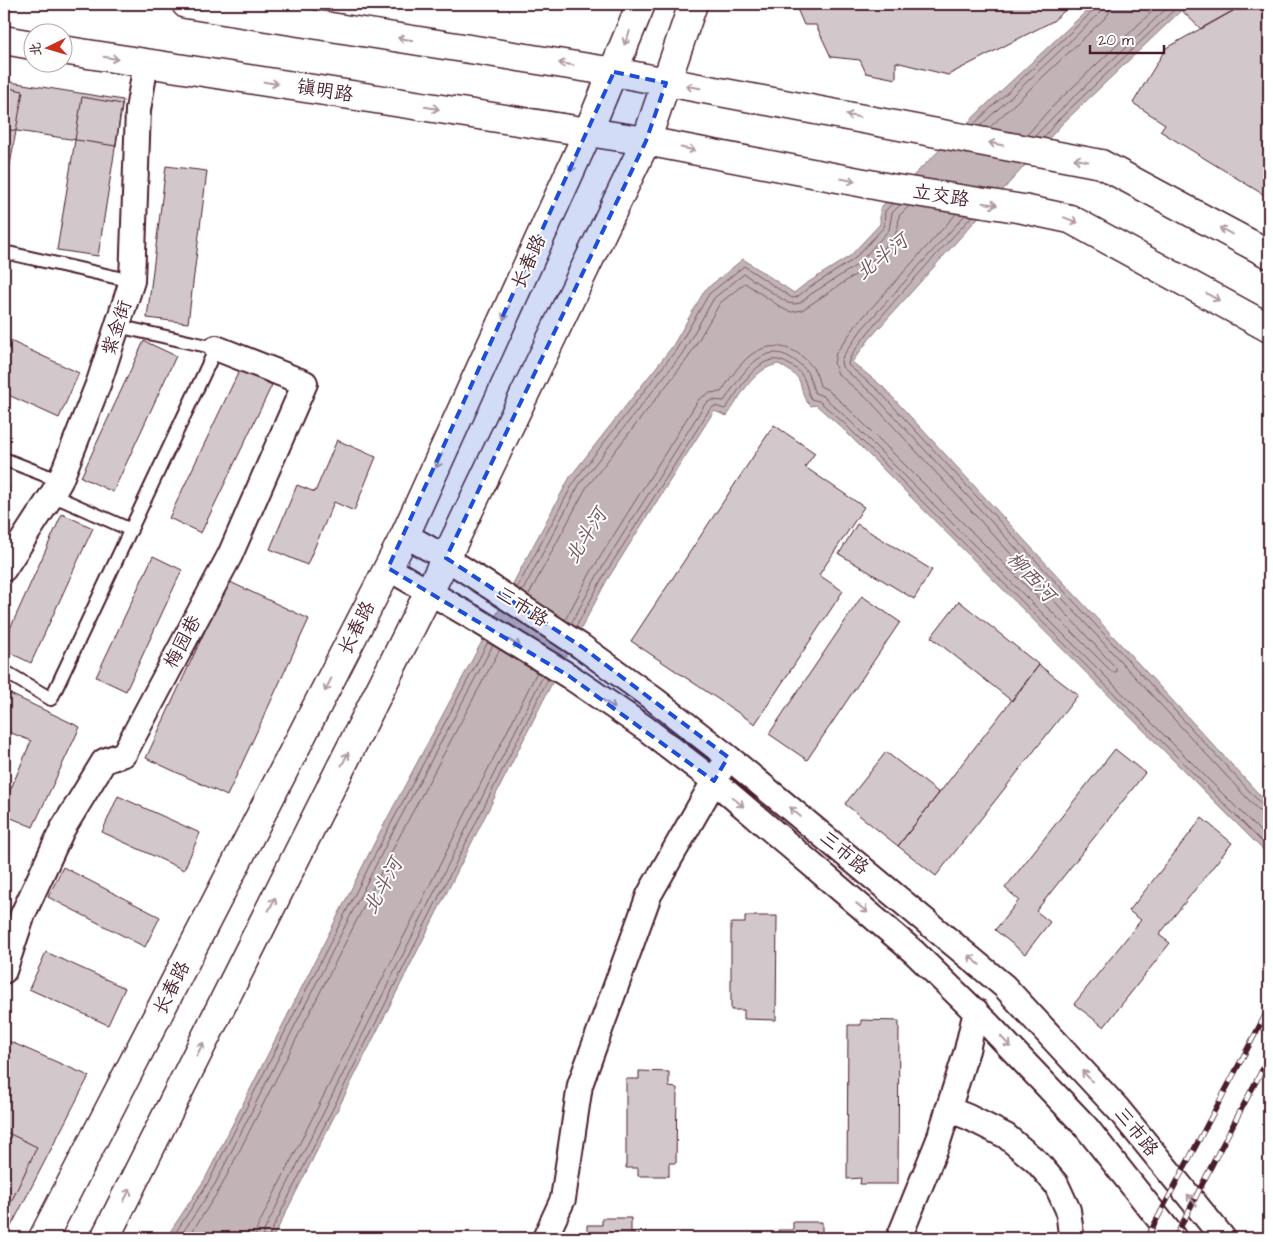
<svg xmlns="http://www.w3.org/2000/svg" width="1273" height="1242" viewBox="0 0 1273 1242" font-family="'Architects Daughter','LXGW WenKai TC',sans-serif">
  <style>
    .water { fill: #c1b3b6; stroke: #91787e }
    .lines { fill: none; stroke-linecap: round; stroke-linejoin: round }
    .shore { stroke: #7a5a63; stroke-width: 1 }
    .building { fill: #d2c7cb; stroke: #4a1f2b }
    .service-casing { stroke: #4a1f2b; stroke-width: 16 }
    .minor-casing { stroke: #4a1f2b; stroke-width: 28 }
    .secondary-casing { stroke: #4a1f2b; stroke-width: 31 }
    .primary-casing { stroke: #4a1f2b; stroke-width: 31 }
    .service { stroke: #fff; stroke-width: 12 }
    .minor { stroke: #fff; stroke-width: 24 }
    .secondary { stroke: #fff; stroke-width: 28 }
    .primary { stroke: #fff; stroke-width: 28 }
    .rail-casing { stroke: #4a1f2b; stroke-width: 5.5 }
    .rail { stroke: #fff; stroke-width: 4; stroke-dasharray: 11; stroke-linecap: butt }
    .minor-bridge-casing { stroke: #4a1f2b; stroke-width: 28; stroke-linecap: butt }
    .minor-bridge { stroke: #fff; stroke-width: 24 }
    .oneway { stroke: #ae9aa0 }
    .marked { fill: #1d4ed8; fill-opacity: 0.2; stroke: #1d4ed8; stroke-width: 4; stroke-dasharray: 10 6; stroke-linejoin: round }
    .labels { text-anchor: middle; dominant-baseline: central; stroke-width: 4; stroke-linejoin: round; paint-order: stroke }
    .street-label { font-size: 19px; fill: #4a1f2b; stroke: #fff }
    .water-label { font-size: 20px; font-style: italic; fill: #74535c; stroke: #fff }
  </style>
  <rect width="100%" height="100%" fill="#fff"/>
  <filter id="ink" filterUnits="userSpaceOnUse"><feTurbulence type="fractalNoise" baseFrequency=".02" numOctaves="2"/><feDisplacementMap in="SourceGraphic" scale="10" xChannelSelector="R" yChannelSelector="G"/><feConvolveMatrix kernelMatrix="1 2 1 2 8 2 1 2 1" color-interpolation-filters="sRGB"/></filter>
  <g filter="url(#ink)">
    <path class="water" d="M1094,4H1188L1062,124L871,337L852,362L883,387L1269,805V856L841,427L816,405L811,406C802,399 803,389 799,380C795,373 786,369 779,364C753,368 741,396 727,416L714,411L607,580L552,683L273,1238H166L205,1179L380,832L570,477L672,347L705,290L743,259L794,293L804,285L850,256L880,224V208L987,104Z"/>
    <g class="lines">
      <path class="shore" d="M973,125L1095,9L1096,4
        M980,126L1099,14L1103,4
        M989,128L1104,19L1109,13L1110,4
        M1027,135L1049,110L1160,4
        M1035,136L1054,116L1171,4
        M1043,138L1058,120L1177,7
        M965,215L862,329L843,356L841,361L842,367L875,396L1259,811L1264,814L1269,815
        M972,216C955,235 846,349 848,365L879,391L1264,807L1269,808
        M517,588L575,480L676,350L709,294L744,266L792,298L797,297L807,289L853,260L884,227L885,211L892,204
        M522,592L580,483L682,354L714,298L744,274L788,303L794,304L800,303L811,294L857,265L889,230L892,213L900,205
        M528,596L586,488L688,358L720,303L745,283L785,310L792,312L802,310L864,269L895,235L898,227L899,216L909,206
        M565,620L592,570L699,399L709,393L721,392C728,382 735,370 744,361C766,338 796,344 813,368C817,373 818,380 820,386L828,390L854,414L1112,672H1116V668L870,401L838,374L834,363L836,353L857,324L956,214
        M571,624L598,574L705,404L712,400L724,401C739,380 760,339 791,358C798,363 805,367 808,374C811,380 812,387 815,393L823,396L849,420L1269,840
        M576,627L603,577L710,409L715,406L725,409C740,391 760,346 788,364C794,367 800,371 803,377C807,384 807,392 811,399L819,401L845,424L1269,849
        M172,1238L209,1181L385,835L488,642
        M179,1238L215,1184L390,837L493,645
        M188,1238L221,1187L397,841L500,649
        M255,1238L257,1228L537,672
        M263,1238L264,1231L543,676
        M269,1238L270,1234L548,679"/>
    </g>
    <path class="building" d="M795,4H1072L1053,21L948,75L896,62V79L866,73L860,60L831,57L816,25H804Z
      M1175,4H1226L1233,11L1201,29Z
      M1245,4H1269V198L1160,131L1165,124L1133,103L1166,48Z
      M4,81L123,100L116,146L4,129Z
      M4,87L23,91L4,199Z
      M82,97L122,104L98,256L57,250Z
      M166,166L207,171L188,323L147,318Z
      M4,338L79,373L59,418L4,393Z
      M144,341L176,356L113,492L81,477Z
      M240,369L272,385L201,533L169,518Z
      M774,425L815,453L805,467L864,507L819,575L843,591L755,724L631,641Z
      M337,440L376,457L354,511L334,502L307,565L270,549L297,485L315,492Z
      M4,486L9,487L4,504Z
      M62,514L93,528L31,663L4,650V642Z
      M857,524L932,570L914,599L839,554Z
      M153,556L182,570L126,691L96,677Z
      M228,581L309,619L227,796L146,758Z
      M862,596L900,622L807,760L769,734Z
      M959,601L1039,665L1012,701L931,637Z
      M1039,665L1078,695L936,876L898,846Z
      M4,691L80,727L33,827L4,815V805L31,741L4,730Z
      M1115,749L1145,773L1036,911L1050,922L1025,954L995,930L1019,900L1005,888Z
      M886,752L939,793L898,846L845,804Z
      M118,796L200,833L184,870L102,832Z
      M1202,818L1232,843L1159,935L1170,943L1104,1027L1074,1004L1141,920L1129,911Z
      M63,867L160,917L145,947L48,897Z
      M745,916H777L776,1020L744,1019V1010H731V923H745Z
      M46,952L125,988L108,1025L29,989Z
      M861,1020L899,1021L898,1184H860L861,1178L847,1179L848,1025H861Z
      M4,1039L89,1076L5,1238H4Z
      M639,1071L669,1072V1087L677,1088L676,1163H669V1176H638V1168H626V1079H639Z
      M4,1131L37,1147L4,1217Z
      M602,1218H631V1232H639V1238H587V1225H602Z
      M793,1222H822V1235H830V1238H778V1230H793Z"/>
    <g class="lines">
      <defs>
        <path id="service" d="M4,252L132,281
          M4,459L60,481
          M52,495L131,530
          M4,671L51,699L216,348L117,326"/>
        <path id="minor" d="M405,535L446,558L488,585
          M388,568L472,617
          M4,569L52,495L60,481L99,382L132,281L138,110L146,63
          M582,647L655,700L728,757L1004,986L1118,1109L1223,1238
          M569,676L645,728L714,781L914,952L987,1023L1086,1127L1174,1238
          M4,971L23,914L62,830L104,761L124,754L230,555L305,383L216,348
          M948,1109L968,1117L1006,1136L1037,1162L1056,1184L1068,1210L1071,1234L1069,1238
          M545,1238L563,1199L580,1085L649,895L721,769
          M899,1238L938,1142L967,1050L976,1011"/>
        <path id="secondary" d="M43,1238L405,535L588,132L641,4
          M105,1238L446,558L646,141L693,4"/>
        <path id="primary" d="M186,4L614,72L1101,164L1269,254
          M4,40L32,45
          M62,50L646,141L890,188L1023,209L1070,219L1269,328"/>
      </defs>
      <use href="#service" class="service-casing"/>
      <use href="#minor" class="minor-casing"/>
      <use href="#secondary" class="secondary-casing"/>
      <use href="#primary" class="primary-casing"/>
      <use href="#service" class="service"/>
      <use href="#minor" class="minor"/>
      <use href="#secondary" class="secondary"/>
      <use href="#primary" class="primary"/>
      <defs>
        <path id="rail" d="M1147,1238L1269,1008
          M1175,1238L1217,1155L1269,1057"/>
      </defs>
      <use href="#rail" class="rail-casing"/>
      <use href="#rail" class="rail"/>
      <defs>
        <path id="minor-bridge" d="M488,585L582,647
          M472,617L569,676"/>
      </defs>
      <use href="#minor-bridge" class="minor-bridge-casing"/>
      <use href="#minor-bridge" class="minor-bridge"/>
    </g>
    <defs><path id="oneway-shaft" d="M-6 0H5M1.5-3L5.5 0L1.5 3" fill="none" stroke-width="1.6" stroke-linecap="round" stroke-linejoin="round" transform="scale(1.25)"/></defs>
    <g class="oneway">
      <use href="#oneway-shaft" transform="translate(627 38) rotate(112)"/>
      <use href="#oneway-shaft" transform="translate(405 39) rotate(-171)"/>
      <use href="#oneway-shaft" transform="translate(111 58) rotate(9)"/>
      <use href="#oneway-shaft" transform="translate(566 64) rotate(-171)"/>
      <use href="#oneway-shaft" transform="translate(271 83) rotate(9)"/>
      <use href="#oneway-shaft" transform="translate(693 87) rotate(-170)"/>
      <use href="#oneway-shaft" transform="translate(432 108) rotate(9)"/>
      <use href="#oneway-shaft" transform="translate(853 116) rotate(-170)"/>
      <use href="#oneway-shaft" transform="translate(996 144) rotate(-169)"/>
      <use href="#oneway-shaft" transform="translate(688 149) rotate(11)"/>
      <use href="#oneway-shaft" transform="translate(1081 160) rotate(-169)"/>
      <use href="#oneway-shaft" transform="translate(573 165) rotate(114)"/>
      <use href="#oneway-shaft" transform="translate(848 180) rotate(11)"/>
      <use href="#oneway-shaft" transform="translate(990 204) rotate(9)"/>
      <use href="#oneway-shaft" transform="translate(1071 220) rotate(21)"/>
      <use href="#oneway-shaft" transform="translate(1226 231) rotate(-152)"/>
      <use href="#oneway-shaft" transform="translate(1213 297) rotate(29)"/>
      <use href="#oneway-shaft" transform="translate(506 313) rotate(114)"/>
      <use href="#oneway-shaft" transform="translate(439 461) rotate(114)"/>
      <use href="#oneway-shaft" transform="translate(514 643) rotate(31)"/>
      <use href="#oneway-shaft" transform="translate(328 685) rotate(117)"/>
      <use href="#oneway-shaft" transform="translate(609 704) rotate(35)"/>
      <use href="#oneway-shaft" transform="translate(345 759) rotate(-63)"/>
      <use href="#oneway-shaft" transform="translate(738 802) rotate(40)"/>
      <use href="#oneway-shaft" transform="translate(795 812) rotate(-140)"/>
      <use href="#oneway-shaft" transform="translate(272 904) rotate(-63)"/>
      <use href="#oneway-shaft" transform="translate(862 908) rotate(40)"/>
      <use href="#oneway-shaft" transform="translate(974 960) rotate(-140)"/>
      <use href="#oneway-shaft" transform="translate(1006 1042) rotate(47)"/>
      <use href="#oneway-shaft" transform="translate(200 1049) rotate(-63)"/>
      <use href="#oneway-shaft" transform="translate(1087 1076) rotate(-133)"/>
      <use href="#oneway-shaft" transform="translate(127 1195) rotate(-63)"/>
      <use href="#oneway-shaft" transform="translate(1192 1200) rotate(-129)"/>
    </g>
  </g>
  <path class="marked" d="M614,72L666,83L646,141L446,558L582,647L728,757L714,781L569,676L388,568Z"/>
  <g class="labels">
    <g class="street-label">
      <text transform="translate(325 91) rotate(9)">镇明路</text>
      <text transform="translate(941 196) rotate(9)">立交路</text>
      <text transform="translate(529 262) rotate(-66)">长春路</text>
      <text transform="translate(117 328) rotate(-72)">紫金街</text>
      <text transform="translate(522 607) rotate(33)">三市路</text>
      <text transform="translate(357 628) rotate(-63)">长春路</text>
      <text transform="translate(183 642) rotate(-62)">梅园巷</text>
      <text transform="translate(844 853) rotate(40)">三市路</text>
      <text transform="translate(172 988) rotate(-63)">长春路</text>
      <text transform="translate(1136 1132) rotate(51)">三市路</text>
    </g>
    <g class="water-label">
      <text transform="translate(882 257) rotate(-38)">北斗河</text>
      <text transform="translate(586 536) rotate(-58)">北斗河</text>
      <text transform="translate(1031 577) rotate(47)">柳西河</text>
      <text transform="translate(383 886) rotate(-61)">北斗河</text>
    </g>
  </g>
  <rect width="1273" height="1242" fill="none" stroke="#fff" stroke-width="20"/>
  <rect x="10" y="10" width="1253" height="1222" fill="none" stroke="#4a1f2b" stroke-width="2" filter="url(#ink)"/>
  <g transform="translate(48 48) rotate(265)"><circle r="24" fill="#ffffff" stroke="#b7a5aa"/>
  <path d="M0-4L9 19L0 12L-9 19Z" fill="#c8321e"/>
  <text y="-8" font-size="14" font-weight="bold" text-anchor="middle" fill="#4a1f2b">北</text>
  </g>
  <path d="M1090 45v8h74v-8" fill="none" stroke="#4a1f2b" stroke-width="2.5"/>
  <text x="1098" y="45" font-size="15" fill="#4a1f2b" stroke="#ffffff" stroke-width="4" paint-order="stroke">20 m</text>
</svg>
